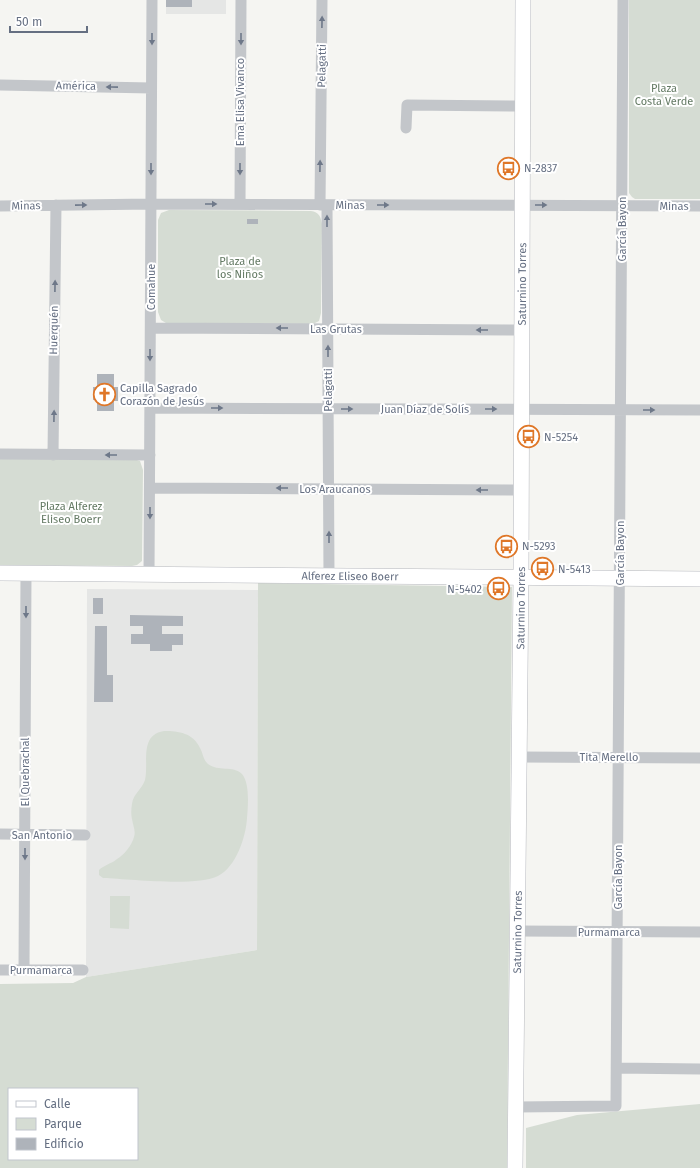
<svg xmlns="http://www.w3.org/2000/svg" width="700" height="1168" viewBox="0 0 700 1168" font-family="'Fira Sans',sans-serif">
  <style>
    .built { fill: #e5e6e5 }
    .green { fill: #d5dcd3; fill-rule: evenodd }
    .building { fill: #aeb3ba }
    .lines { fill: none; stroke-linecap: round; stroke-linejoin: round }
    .secondary-casing { stroke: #b6b8be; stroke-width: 16 }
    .street { stroke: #c3c6ca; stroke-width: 11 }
    .secondary { stroke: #fff; stroke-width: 15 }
    .oneway { fill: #6e7889 }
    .labels { text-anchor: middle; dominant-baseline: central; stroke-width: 4; stroke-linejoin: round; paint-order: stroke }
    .street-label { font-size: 11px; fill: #656f82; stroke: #fff }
    .park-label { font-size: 11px; fill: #647a64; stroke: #fff }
    .poi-label { font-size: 11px; fill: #656f82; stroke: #fff; text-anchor: start }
  </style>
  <rect width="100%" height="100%" fill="#f5f5f2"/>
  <path class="built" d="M166,0H226V14H166Z
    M87,589L258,590L257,950L86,977Z"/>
  <path class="green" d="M629,0H700V199H635L632,197L629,193Z
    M169,210L311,211C319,212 321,217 322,224L321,313L319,321L313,324L166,323L161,320L158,312V220L161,213Z
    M0,458L137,460L140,461L143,470L142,561L137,565L132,566L0,565Z
    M258,583L512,587L507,1168H0V984L73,983L86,977L257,950ZM9,1089H137V1159H9Z
    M164,731C179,731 193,733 200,748C203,753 203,760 208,764C218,772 233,765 242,774C250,783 248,807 247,818C246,837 236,867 218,876C196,887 130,879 103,878L99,875V870C104,865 111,864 117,859C124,855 132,845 134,837C136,831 133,826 132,819C131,815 131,809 132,804C133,794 142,789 145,780C149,762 139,735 164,731Z
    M110,896H130L129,929L110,928Z
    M700,1104V1168H526V1128L577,1115Z"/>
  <path class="building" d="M166,0H192V7H166Z
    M247,219H258V224H247Z
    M97,374H114V387H118V401H114V411H97V400H93V387H97Z
    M93,598H103V614H93Z
    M130,615L183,616V626H162V634H183V645H172V651H150V644H131V634H143V626H130Z
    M95,626H107V675H113V702H94Z"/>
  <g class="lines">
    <defs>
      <g id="secondary">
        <path id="s1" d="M0,573L700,579"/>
        <path id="s2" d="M515,1168L521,577L523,0"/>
      </g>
    </defs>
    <use href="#secondary" class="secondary-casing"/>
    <path class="street" d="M0,85L151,88
      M406,128L407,105L522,106
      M240,204L241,0
      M320,205L322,0
      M327,205L329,576
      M0,206L151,204L700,206
      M151,328L521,330
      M150,408L700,410
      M0,454L150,455
      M53,455L56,205
      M150,488L521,490
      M149,575L152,0
      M519,757L700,758
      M0,834L85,835
      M517,931L700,932
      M0,970H83
      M24,970L26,573
      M617,1068L700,1069
      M516,1107L616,1106L623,0"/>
    <use href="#secondary" class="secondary"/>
  </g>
  <defs><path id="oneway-solid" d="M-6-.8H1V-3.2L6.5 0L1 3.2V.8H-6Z"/></defs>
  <g class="oneway">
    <use href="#oneway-solid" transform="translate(322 22) rotate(-89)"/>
    <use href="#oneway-solid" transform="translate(152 39) rotate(90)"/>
    <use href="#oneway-solid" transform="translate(241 39) rotate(90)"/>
    <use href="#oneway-solid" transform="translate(112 87) rotate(-179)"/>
    <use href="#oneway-solid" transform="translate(320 166) rotate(-89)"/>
    <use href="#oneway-solid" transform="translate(151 169) rotate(90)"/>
    <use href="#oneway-solid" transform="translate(240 169) rotate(90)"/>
    <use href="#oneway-solid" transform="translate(211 204)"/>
    <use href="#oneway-solid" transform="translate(81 205) rotate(-1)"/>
    <use href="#oneway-solid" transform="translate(383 205)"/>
    <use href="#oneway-solid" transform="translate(541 205)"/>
    <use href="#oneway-solid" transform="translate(327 221) rotate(-90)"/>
    <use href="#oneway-solid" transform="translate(55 286) rotate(-89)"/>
    <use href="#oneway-solid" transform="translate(282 328) rotate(-180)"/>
    <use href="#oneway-solid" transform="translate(482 330) rotate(-180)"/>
    <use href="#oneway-solid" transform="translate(328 351) rotate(-90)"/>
    <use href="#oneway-solid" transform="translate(150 355) rotate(90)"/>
    <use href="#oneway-solid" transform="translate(217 408)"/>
    <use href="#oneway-solid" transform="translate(347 409)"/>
    <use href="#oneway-solid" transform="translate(491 409)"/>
    <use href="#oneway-solid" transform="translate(649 410)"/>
    <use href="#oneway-solid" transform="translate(54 416) rotate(-89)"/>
    <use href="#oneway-solid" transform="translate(111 455) rotate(-180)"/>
    <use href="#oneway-solid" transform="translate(282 488) rotate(-180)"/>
    <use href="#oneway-solid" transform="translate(482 490) rotate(-180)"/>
    <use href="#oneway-solid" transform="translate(150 513) rotate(90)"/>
    <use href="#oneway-solid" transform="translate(329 537) rotate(-90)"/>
    <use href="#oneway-solid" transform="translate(26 612) rotate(90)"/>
    <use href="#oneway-solid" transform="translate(25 854) rotate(90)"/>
  </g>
  <defs>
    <symbol id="bus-ring" viewBox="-11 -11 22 22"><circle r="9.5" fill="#fff" stroke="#df7728" stroke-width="1.5"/><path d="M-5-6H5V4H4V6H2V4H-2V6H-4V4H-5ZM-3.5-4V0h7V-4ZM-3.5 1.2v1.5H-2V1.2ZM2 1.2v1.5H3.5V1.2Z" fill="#df7728"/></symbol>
    <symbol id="church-ring" viewBox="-11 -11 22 22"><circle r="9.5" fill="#fff" stroke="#df7728" stroke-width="1.5"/><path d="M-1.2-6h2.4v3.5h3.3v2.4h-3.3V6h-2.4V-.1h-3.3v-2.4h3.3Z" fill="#df7728"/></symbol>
  </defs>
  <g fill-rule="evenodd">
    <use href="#bus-ring" x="496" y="156" width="25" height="25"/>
    <use href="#church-ring" x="92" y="382" width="25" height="25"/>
    <use href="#bus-ring" x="516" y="424" width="25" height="25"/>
    <use href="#bus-ring" x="494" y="534" width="25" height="25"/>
    <use href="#bus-ring" x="530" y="556" width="25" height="25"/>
    <use href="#bus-ring" x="486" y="576" width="25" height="25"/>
  </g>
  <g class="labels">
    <g class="street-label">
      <text transform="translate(322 66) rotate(-89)">Pelagatti</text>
      <text transform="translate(76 86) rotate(1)">América</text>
      <text transform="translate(240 102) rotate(-90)">Ema Elisa Vivanco</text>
      <text x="350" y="205">Minas</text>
      <text transform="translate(26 206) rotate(-1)">Minas</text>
      <text x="674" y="206">Minas</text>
      <text transform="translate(622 229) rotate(-90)">García Bayon</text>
      <text stroke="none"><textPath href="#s2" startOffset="884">Saturnino Torres</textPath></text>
      <text transform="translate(151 287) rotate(-90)">Comahue</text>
      <text x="336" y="329">Las Grutas</text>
      <text transform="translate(54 330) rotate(-89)">Huerquén</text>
      <text transform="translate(328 390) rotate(-90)">Pelagatti</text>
      <text x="425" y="409">Juan Díaz de Solís</text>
      <text x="335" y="489">Los Araucanos</text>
      <text transform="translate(620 553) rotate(-90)">García Bayon</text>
      <text stroke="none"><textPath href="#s1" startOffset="350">Alferez Eliseo Boerr</textPath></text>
      <text stroke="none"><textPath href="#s2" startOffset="560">Saturnino Torres</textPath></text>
      <text x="609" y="757">Tita Merello</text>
      <text transform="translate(25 772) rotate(-90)">El Quebrachal</text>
      <text x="42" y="835">San Antonio</text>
      <text transform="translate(618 877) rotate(-90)">García Bayon</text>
      <text stroke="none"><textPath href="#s2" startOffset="236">Saturnino Torres</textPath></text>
      <text x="609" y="932">Purmamarca</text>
      <text x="41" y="970">Purmamarca</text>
    </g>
    <g class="park-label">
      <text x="664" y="88">Plaza<tspan x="664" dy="13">Costa Verde</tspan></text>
      <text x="240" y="261">Plaza de<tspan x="240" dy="13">los Niños</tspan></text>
      <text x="71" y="506">Plaza Alferez<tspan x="71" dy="13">Eliseo Boerr</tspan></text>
    </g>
    <g class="poi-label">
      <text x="524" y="168">N-2837</text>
      <text x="120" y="388">Capilla Sagrado<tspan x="120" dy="13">Corazón de Jesús</tspan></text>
      <text x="544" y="437">N-5254</text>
      <text x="522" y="546">N-5293</text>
      <text x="558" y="569">N-5413</text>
      <text x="482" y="589" text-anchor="end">N-5402</text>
    </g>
  </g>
  <rect x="8" y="1088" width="130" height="72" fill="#ffffff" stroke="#c1c5cd"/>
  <rect x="16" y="1101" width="20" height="6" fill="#ffffff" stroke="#c1c5cd"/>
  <text x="44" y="1108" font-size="12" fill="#656f82">Calle</text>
  <rect x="16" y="1118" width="20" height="12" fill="#d5dcd3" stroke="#c1c5cd"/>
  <text x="44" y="1128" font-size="12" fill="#656f82">Parque</text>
  <rect x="16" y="1138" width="20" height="12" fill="#aeb3ba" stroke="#c1c5cd"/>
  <text x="44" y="1148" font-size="12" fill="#656f82">Edificio</text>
  <path d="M10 26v6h77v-6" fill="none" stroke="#656f82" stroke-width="2"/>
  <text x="16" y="26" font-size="12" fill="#656f82" stroke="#ffffff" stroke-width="3" paint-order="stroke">50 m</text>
</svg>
